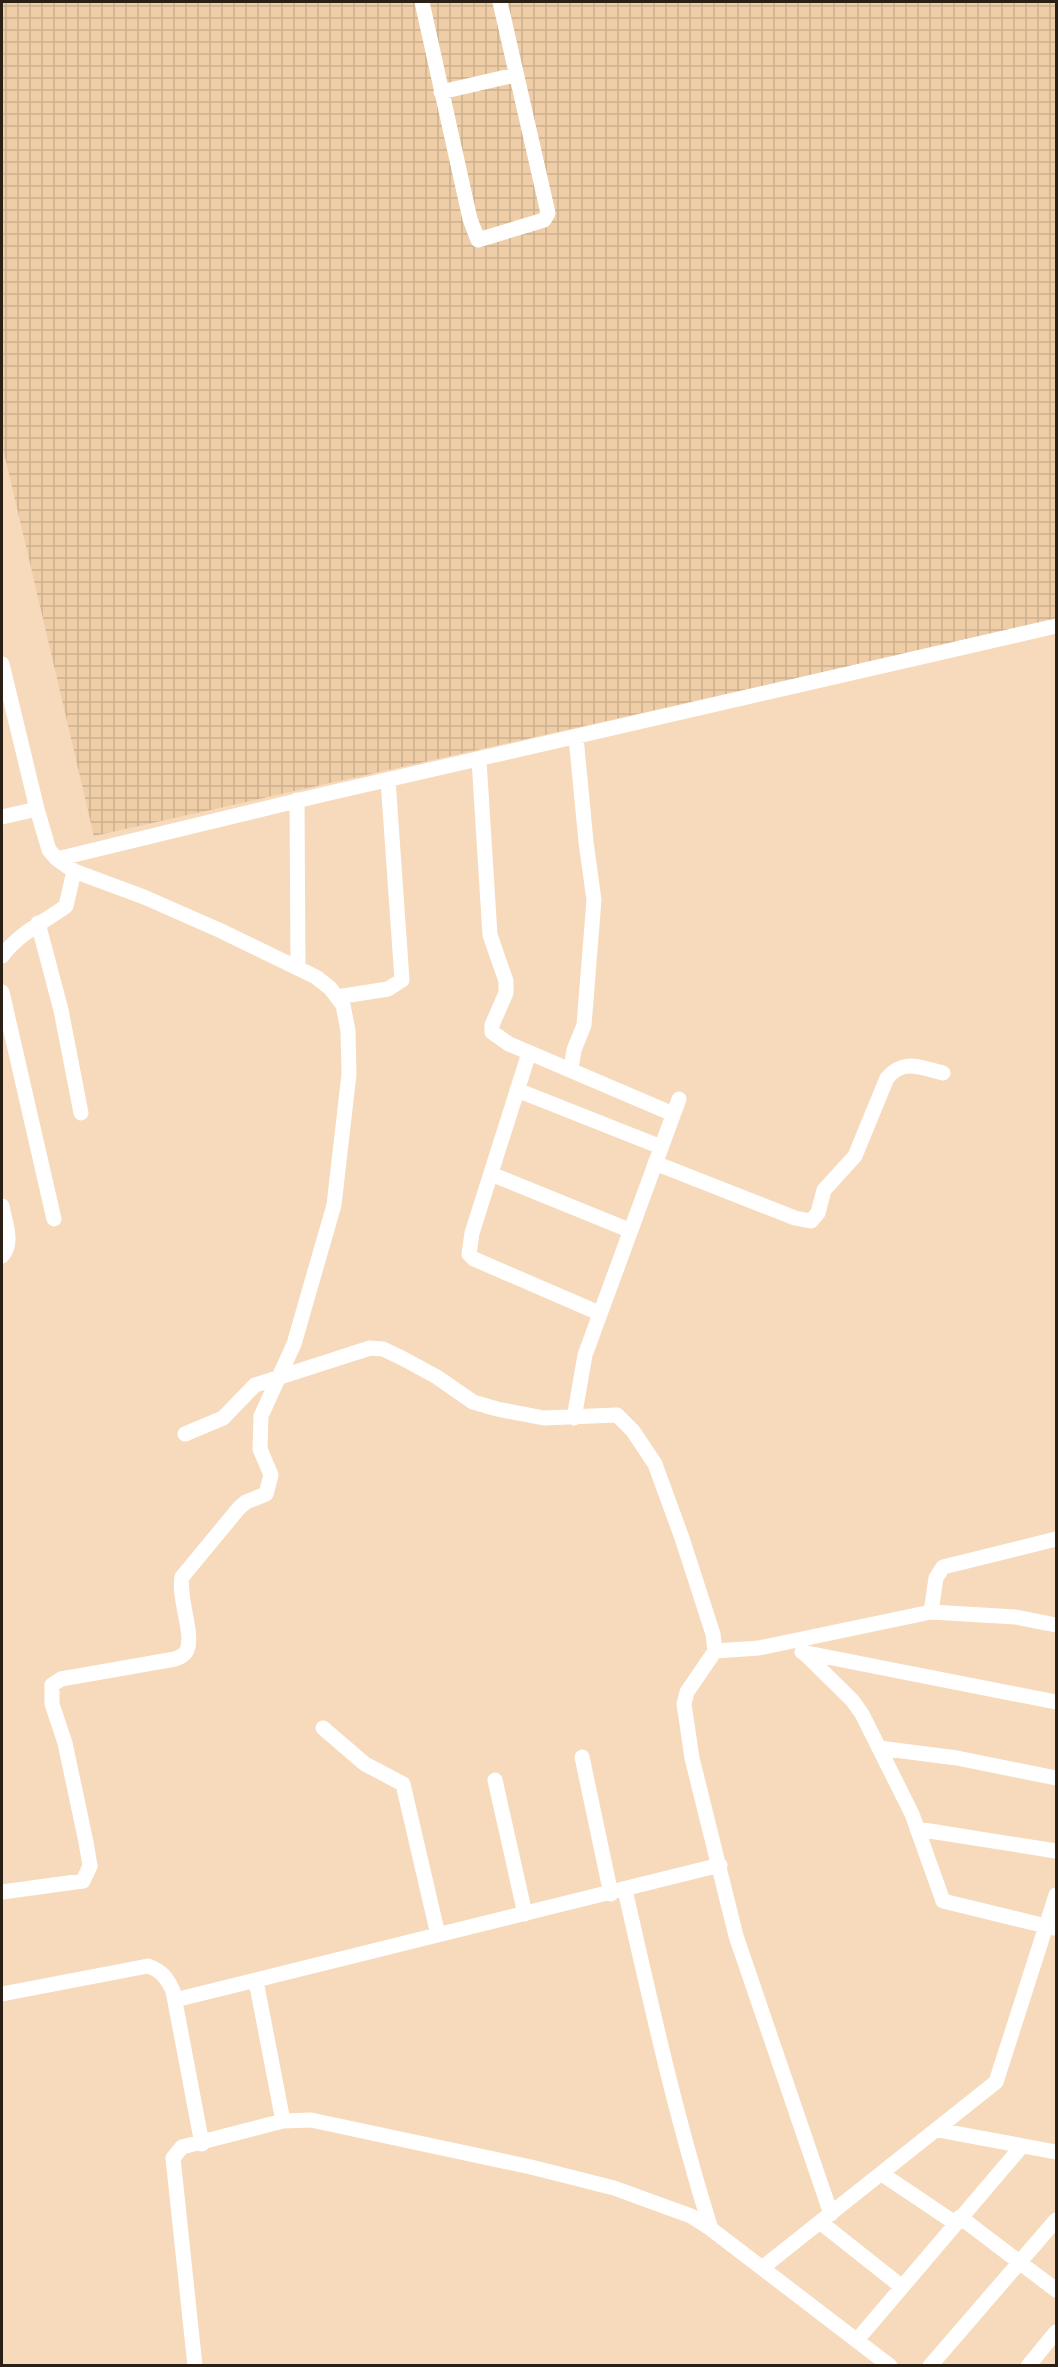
<svg xmlns="http://www.w3.org/2000/svg" width="1058" height="2367" viewBox="0 0 1058 2367" font-family="'Roboto Condensed',sans-serif">
  <style>
    .industrial { fill: url(#industrial-grid) }
    .lines { fill: none; stroke-linecap: round; stroke-linejoin: round }
    .minor { stroke: #fff; stroke-width: 15 }
  </style>
  <defs>
    <pattern id="industrial-grid" width="8" height="8" patternUnits="userSpaceOnUse" patternTransform="scale(1.5)"><rect width="8" height="8" fill="#eecda7"/><path d="M0 4h8M4 0v8" fill="none" stroke="#ccb08f"/></pattern>
  </defs>
  <rect width="100%" height="100%" fill="#f6dabb"/>
  <path class="industrial" d="M2,2H1056V620L94,836L2,444Z"/>
  <g class="lines">
    <path class="minor" d="M422,2L470,219L478,240L544,220L548,213L500,2
      M441,92L515,75
      M2,664L37,809L49,850L57,859L74,871L144,897L219,930L316,977L330,988L343,1005L348,1031L349,1074L334,1205L294,1344L261,1416L260,1449L271,1475L266,1494L246,1502L239,1508L182,1577C178,1599 194,1633 187,1650C185,1655 180,1657 175,1659L61,1679L52,1685V1704L65,1743L86,1842L90,1866L83,1881L2,1892
      M479,760L490,935L506,981V993L492,1025V1032L509,1044L673,1114
      M297,800L298,967
      M2,817L37,809
      M57,859L321,795L1056,626
      M38,923L61,1010L81,1113
      M2,956C19,933 43,923 66,906L74,871
      M2,992L54,1219
      M337,997L388,989L402,980L388,780
      M529,1053L472,1233L469,1254L474,1259L599,1313
      M571,1069L574,1050L584,1025L594,900L586,842L576,737
      M517,1090L661,1147
      M655,1163L795,1218L811,1221L818,1213L824,1190L855,1156L887,1078C904,1058 921,1068 943,1073
      M491,1174L629,1230
      M2,1206C5,1223 14,1243 2,1256
      M574,1418L585,1355L679,1099
      M185,1434L223,1418L255,1385L370,1348L383,1349L402,1358L437,1377L473,1402L497,1409L544,1418L617,1415L633,1431L655,1464L682,1538L713,1634L715,1651L687,1692L684,1704L692,1758L736,1936L831,2214
      M931,1612L936,1578L943,1567L1056,1539
      M715,1651L759,1648L931,1612L1016,1617L1056,1625
      M802,1652L1056,1702
      M804,1653L852,1700L862,1714L912,1814L943,1901L1054,1928
      M323,1728L365,1764L403,1784L438,1935
      M879,1748L957,1758L1056,1778
      M582,1757L611,1894
      M495,1780L525,1914
      M917,1829L1056,1851
      M625,1890C651,2004 676,2118 711,2229
      M256,1981L283,2121
      M2,1994L148,1966C162,1971 167,1978 173,1991L202,2144
      M175,2000L720,1865
      M938,2130L1056,2152
      M882,2174L955,2223
      M960,2217L1056,2290
      M820,2222L902,2287
      M762,2268L996,2082L1056,1895
      M857,2340L1022,2146
      M195,2366L173,2158L182,2147L283,2121L311,2120L531,2167L614,2188L691,2216L711,2229L890,2366
      M930,2366L1056,2220
      M1028,2366L1056,2332"/>
  </g>
  <rect width="1058" height="2367" fill="none" stroke="#2b2015" stroke-width="6"/>
</svg>
